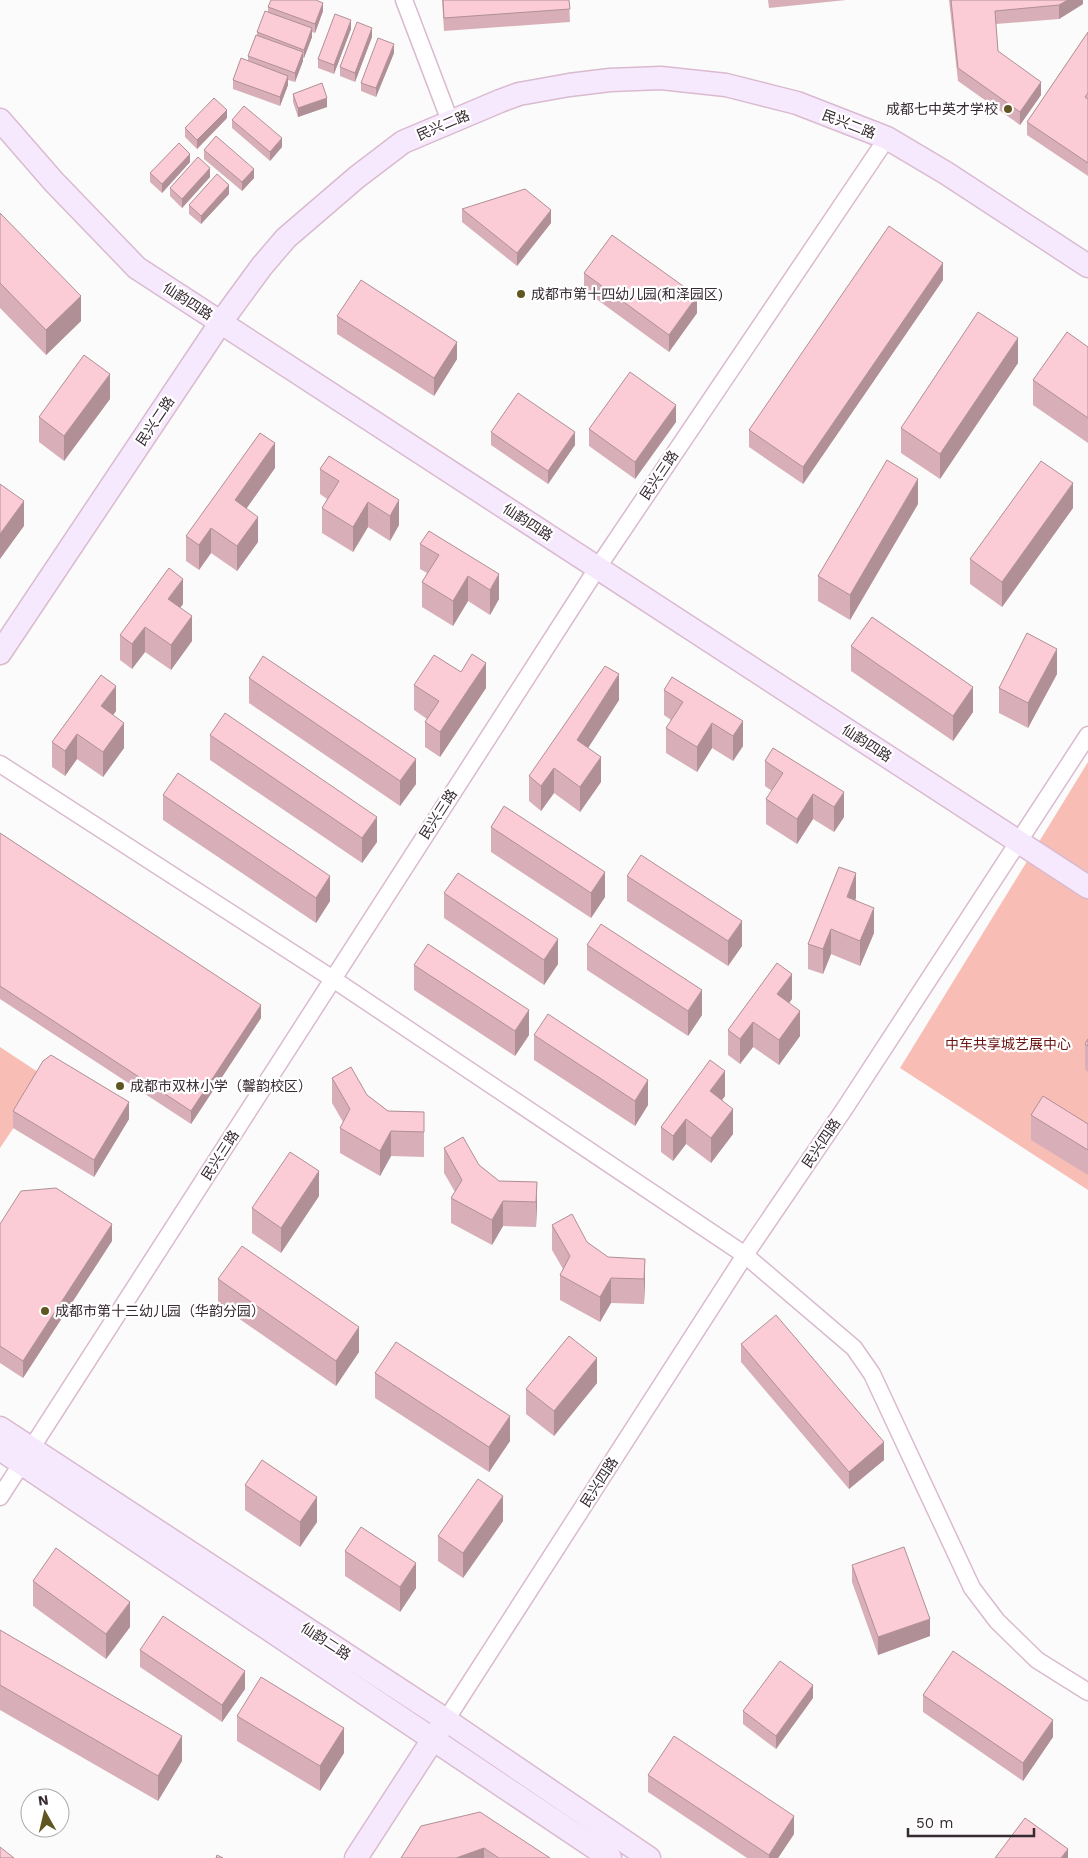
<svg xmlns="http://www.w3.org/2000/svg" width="1088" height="1858" viewBox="0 0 1088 1858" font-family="'Work Sans','Noto Sans SC',sans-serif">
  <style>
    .green { fill: #f8beb6 }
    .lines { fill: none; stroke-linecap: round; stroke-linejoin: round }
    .street-casing { stroke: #dabacf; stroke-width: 19 }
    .secondary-casing { stroke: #dabacf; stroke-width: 25 }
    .street { stroke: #fff; stroke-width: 16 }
    .secondary { stroke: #f7e9fd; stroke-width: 22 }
    .wall { fill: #d8afb8 }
    .shaded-wall { fill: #b08f96 }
    .building { fill: #fbccd6; stroke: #b08f96 }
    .poi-dot { fill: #5f5622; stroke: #fff; stroke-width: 2 }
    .labels { text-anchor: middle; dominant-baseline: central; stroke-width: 4.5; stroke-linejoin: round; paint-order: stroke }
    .poi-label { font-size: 14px; fill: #372b33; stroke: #fff; text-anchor: start }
    .street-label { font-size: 14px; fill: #372b33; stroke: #fff }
    .park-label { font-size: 14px; fill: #6a1310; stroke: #fff }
  </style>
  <rect width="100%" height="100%" fill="#fbfbfb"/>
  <path class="green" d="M1088,762V1190L900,1068Z
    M0,1047L47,1078L0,1148Z"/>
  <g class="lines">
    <defs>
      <path id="street" d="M404,0L450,121
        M0,764L333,979L745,1255L854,1348L872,1374L972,1588L997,1621L1037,1660L1088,1692
        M0,1497L598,567L887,138
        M446,1720L745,1255L845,1108L1088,735"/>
      <path id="secondary" d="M0,120L54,182L137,268L1088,887
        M0,653L221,322L262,266L286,238L357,177L403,142L500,101L519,94L569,85L610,80L661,78L726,85L797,103L887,138L946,173L1088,266
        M0,1428L446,1720L649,1858
        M0,1449L610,1858
        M356,1858L441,1727"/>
    </defs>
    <use href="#street" class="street-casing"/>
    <use href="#secondary" class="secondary-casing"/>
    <use href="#street" class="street"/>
    <use href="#secondary" class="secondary"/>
  </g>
  <path class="wall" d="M442,0H569L570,22L444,31Z
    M768,0H846L769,8Z
    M949,0H1083V4L1059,19L996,24L998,51L1041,95L1020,125L958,81Z
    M268,7L323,11L315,33L312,32V37L304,58H303V61L295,82L288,80V85L280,106L233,89V80L248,61V56L257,35V32L268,12Z
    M351,29L334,74L318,68V59Z
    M1088,32V176L1027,135V122Z
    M372,37L355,82L340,76V67Z
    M394,53L376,97L361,91V83Z
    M293,94L327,107L298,117L293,102Z
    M227,118L197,149L185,137V128Z
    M232,120L282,147L270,161L232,128Z
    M204,150L254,178L242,191L204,159Z
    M190,162L162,193L150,182V173Z
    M210,177L182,208L170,196V188Z
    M229,194L201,224L189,214V205Z
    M462,209L551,223L517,266L462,222Z
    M0,213L81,321L46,355L0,308Z
    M584,273L697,313L669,352L584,290Z
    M943,280L803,484L749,447V430Z
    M337,316L457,359L434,396L337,334Z
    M1088,347V443L1033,405V380Z
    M1018,363L940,479L901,453V428Z
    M110,399L64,461L39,442V417Z
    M676,422L635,479L589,446V429Z
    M491,432L575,445L548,484L491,445Z
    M329,456L399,525L390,541L368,527L353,552L322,533V508L327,499L320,494V469Z
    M275,468L246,508L258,542L237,571L211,553L199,570L186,561V536Z
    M918,504L850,620L818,601V576Z
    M1073,508L1002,607L970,584V559Z
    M429,531L499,599L490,615L468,601L453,626L422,607V582L427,573L420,569V544Z
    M183,604L180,608L192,641L171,670L145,652L132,669L120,660V635Z
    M851,646L973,712L953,741L851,671Z
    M1057,674L1028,728L999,713V688Z
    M672,677L743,746L733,761L712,748L697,772L666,753V728L671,720L664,715V690Z
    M249,678L416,784L400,806L249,703Z
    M414,685L486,688L440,757L425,747V722L427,719L414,710Z
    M619,700L588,748L601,782L580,812L554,793L541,811L529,801V776Z
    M116,711L113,715L124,748L103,777L77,759L65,776L52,767V742Z
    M210,735L377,842L362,863L210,760Z
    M773,748L844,817L834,832L813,819L797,844L766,824V799L772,791L765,786V761Z
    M163,795L330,901L316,923L163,820Z
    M491,827L605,897L591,918L491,852Z
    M0,833L261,1018L191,1124L0,999Z
    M627,876L742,946L728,966L627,901Z
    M444,893L558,964L544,985L444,918Z
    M856,898L855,900L874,933L860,966L831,954L823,974L808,969V944Z
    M587,945L702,1015L688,1036L587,970Z
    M414,965L529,1035L515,1056L414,990Z
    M792,999L789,1003L800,1036L779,1065L753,1047L740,1064L728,1055V1030Z
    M534,1035L648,1105L635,1126L534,1060Z
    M1088,1039V1072L1085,1069V1044Z
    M332,1078L367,1095L388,1111L424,1112V1157L391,1156L380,1176L340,1153V1128L343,1122L332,1103Z
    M725,1096L722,1100L733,1134L711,1163L686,1144L673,1161L661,1152V1127Z
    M13,1111L129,1119L94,1177L13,1128Z
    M1031,1115L1088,1124V1175L1031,1140Z
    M444,1148L479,1165L499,1181L537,1182L536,1227L503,1226L492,1245L451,1223V1198L455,1192L444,1173Z
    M319,1196L281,1253L252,1233V1208Z
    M0,1224L112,1241L23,1378L0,1363Z
    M552,1225L587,1242L608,1257L645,1259L644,1304L611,1303L600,1322L560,1300V1275L563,1269L552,1250Z
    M218,1279L359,1352L336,1386L218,1304Z
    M741,1344L884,1460L849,1489L741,1362Z
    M375,1373L510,1441L489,1472L375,1398Z
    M597,1383L554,1436L526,1414V1389Z
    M245,1485L317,1522L300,1547L245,1510Z
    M503,1521L463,1578L438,1561V1536Z
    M345,1551L416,1588L400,1612L345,1576Z
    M852,1565L930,1636L878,1655L852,1582Z
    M33,1581L130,1627L106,1659L33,1606Z
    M0,1630L182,1761L158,1801L0,1710Z
    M140,1650L245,1689L222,1722L140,1667Z
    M923,1695L1053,1737L1023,1781L923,1712Z
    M813,1698L776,1749L743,1724V1711Z
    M237,1716L344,1753L320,1791L237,1741Z
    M648,1775L794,1834L778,1858H747L648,1792Z
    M421,1826L550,1858H401Z"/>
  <path class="shaded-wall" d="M1068,0H1083V4L1059,19V5Z
    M323,3V11L315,33V24Z
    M351,20V29L334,74V65Z
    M312,28V37L304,58V50Z
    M372,28V37L355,82V73Z
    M394,44V53L376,97V88Z
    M303,52V61L295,82V73Z
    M288,76V85L280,106V97Z
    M1041,82V95L1020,125V112Z
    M327,98V107L298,117V108Z
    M227,110V118L197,149V140Z
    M282,138V147L270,161V152Z
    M190,154V162L162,193V184Z
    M210,168V177L182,208V199Z
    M254,169V178L242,191V182Z
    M229,185V194L201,224V216Z
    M551,210V223L517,266V253Z
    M943,263V280L803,484V467Z
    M81,296V321L46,355V330Z
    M697,296V313L669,352V335Z
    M1018,338V363L940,479V454Z
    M457,342V359L434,396V378Z
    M110,374V399L64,461V436Z
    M676,405V422L635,479V462Z
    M575,432V445L548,484V471Z
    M275,443V468L235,525V500Z
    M918,479V504L850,620V595Z
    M1073,483V508L1002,607V582Z
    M399,500V525L390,541V516Z
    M24,501V526L0,559V534Z
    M368,502V527L353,552V527Z
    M258,517V542L237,571V546Z
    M211,528V553L199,570V545Z
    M499,574V599L490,615V590Z
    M468,576V601L453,626V601Z
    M183,579V604L168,624V599Z
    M192,616V641L171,670V645Z
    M145,627V652L132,669V644Z
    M1057,649V674L1028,728V703Z
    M486,663V688L440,757V732Z
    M619,674V700L577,765V740Z
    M116,686V711L101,731V706Z
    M973,687V712L953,741V716Z
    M743,721V746L733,761V736Z
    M124,723V748L103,777V752Z
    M712,723V748L697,772V747Z
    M77,734V759L65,776V751Z
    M601,757V782L580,812V787Z
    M416,759V784L400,806V781Z
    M554,768V793L541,811V786Z
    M844,792V817L834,832V807Z
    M813,794V819L797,844V819Z
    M377,817V842L362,863V838Z
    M605,872V897L591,918V893Z
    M856,873V898L847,922V897Z
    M330,876V901L316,923V898Z
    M874,908V933L860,966V941Z
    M742,921V946L728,966V941Z
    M831,929V954L823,974V949Z
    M558,939V964L544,985V960Z
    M792,974V999L777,1019V994Z
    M702,990V1015L688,1036V1011Z
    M261,1005V1018L191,1124V1111Z
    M529,1010V1035L515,1056V1031Z
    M800,1011V1036L779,1065V1040Z
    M753,1022V1047L740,1064V1039Z
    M725,1071V1096L710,1116V1091Z
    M648,1080V1105L635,1126V1101Z
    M129,1102V1119L94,1177V1160Z
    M733,1109V1134L711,1163V1138Z
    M686,1119V1144L673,1161V1136Z
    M391,1131V1156L380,1176V1151Z
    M319,1171V1196L281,1253V1228Z
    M537,1182V1207L536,1227V1202Z
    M503,1201V1226L492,1245V1220Z
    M112,1224V1241L23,1378V1361Z
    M645,1259V1284L644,1304V1279Z
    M611,1278V1303L600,1322V1297Z
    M359,1327V1352L336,1386V1361Z
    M597,1358V1383L554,1436V1411Z
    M510,1416V1441L489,1472V1447Z
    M884,1442V1460L849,1489V1472Z
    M503,1496V1521L463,1578V1553Z
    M317,1497V1522L300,1547V1522Z
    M416,1563V1588L400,1612V1587Z
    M130,1602V1627L106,1659V1634Z
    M930,1619V1636L878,1655V1637Z
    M245,1671V1689L222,1722V1705Z
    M813,1685V1698L776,1749V1736Z
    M1053,1720V1737L1023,1781V1763Z
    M344,1728V1753L320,1791V1766Z
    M182,1736V1761L158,1801V1776Z
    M794,1816V1834L778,1858H769V1855Z
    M484,1848V1858H456Z
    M1068,1849V1858H1061Z"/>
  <path class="building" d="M271,0H316L323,3L315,24L268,7Z
    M443,0H569L570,9L444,18Z
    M951,0H1068L1059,5L995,11L998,51L1041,82L1020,112L958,68Z
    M265,11L312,28L304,50L257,32Z
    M335,14L351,20L334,65L318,59Z
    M357,22L372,28L355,73L340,67Z
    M1088,32V93L1085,97L1088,99V163L1027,122Z
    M256,35L303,52L295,73L248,56Z
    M378,38L394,44L376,88L361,83Z
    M241,58L288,76L280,97L233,80Z
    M322,83L327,98L298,108L293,94Z
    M214,98L227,110L197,140L185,128Z
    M244,106L282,138L270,152L232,120Z
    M216,136L254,169L242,182L204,150Z
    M179,143L190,154L162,184L150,173Z
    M198,157L210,168L182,199L170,188Z
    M217,174L229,185L201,216L189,205Z
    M525,189L551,210L517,253L462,209Z
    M0,213L81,296L46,330L0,283Z
    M889,226L943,263L803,467L749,430Z
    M612,235L697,296L669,335L584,273Z
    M361,280L457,342L434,378L337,316Z
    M978,312L1018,338L940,454L901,428Z
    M1067,332L1088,347V418L1033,380Z
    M84,355L110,374L64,436L39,417Z
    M630,372L676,405L635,462L589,429Z
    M518,393L575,432L548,471L491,432Z
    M260,433L275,443L235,500L258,517L237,546L211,528L199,545L186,536Z
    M329,456L399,500L390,516L368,502L353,527L322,508L339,481L320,469Z
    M887,460L918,479L850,595L818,576Z
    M1041,461L1073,483L1002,582L970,559Z
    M0,484L24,501L0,534Z
    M429,531L499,574L490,590L468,576L453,601L422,582L439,555L420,544Z
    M169,568L183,579L168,599L192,616L171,645L145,627L132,644L120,635Z
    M872,617L973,687L953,716L851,646Z
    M1027,633L1057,649L1028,703L999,688Z
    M472,654L486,663L440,732L425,722L439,701L414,685L434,655L461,672Z
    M263,656L416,759L400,781L249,678Z
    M605,666L619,674L577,740L601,757L580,787L554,768L541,786L529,776Z
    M101,675L116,686L101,706L124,723L103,752L77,734L65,751L52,742Z
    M672,677L743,721L733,736L712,723L697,747L666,728L683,702L664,690Z
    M225,713L377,817L362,838L210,735Z
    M773,748L844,792L834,807L813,794L797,819L766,799L783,773L765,761Z
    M178,773L330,876L316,898L163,795Z
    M504,806L605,872L591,893L491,827Z
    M0,833L261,1005L191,1111L0,986Z
    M641,855L742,921L728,941L627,876Z
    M839,867L856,873L847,897L874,908L860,941L831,929L823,949L808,944Z
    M458,873L558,939L544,960L444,893Z
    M601,924L702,990L688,1011L587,945Z
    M428,944L529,1010L515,1031L414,965Z
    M777,963L792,974L777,994L800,1011L779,1040L753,1022L740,1039L728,1030Z
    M548,1014L648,1080L635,1101L534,1035Z
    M1088,1039V1046L1085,1044Z
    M51,1055L129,1102L94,1160L13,1111L43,1061Z
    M710,1060L725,1071L710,1091L733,1109L711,1138L686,1119L673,1136L661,1127Z
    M351,1067L367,1095L388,1111L424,1112V1132L391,1131L380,1151L340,1128L350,1109L332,1078Z
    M1043,1096L1088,1124V1150L1031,1115Z
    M463,1137L479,1165L499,1181L537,1182L536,1202L503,1201L492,1220L451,1198L462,1180L444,1148Z
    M290,1152L319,1171L281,1228L252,1208Z
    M56,1188L112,1224L23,1361L0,1346V1224L21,1191Z
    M572,1214L587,1242L608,1257L645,1259L644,1279L611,1278L600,1297L560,1275L570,1256L552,1225Z
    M242,1246L359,1327L336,1361L218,1279Z
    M776,1315L884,1442L849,1472L741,1344Z
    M569,1336L597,1358L554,1411L526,1389Z
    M396,1342L510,1416L489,1447L375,1373Z
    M262,1460L317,1497L300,1522L245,1485Z
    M478,1479L503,1496L463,1553L438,1536Z
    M361,1527L416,1563L400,1587L345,1551Z
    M904,1547L930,1619L878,1637L852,1565Z
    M56,1548L130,1602L106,1634L33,1581Z
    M163,1616L245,1671L222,1705L140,1650Z
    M0,1630L182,1736L158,1776L0,1685Z
    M953,1651L1053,1720L1023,1763L923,1695Z
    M780,1661L813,1685L776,1736L743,1711Z
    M261,1677L344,1728L320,1766L237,1716Z
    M674,1736L794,1816L769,1855L648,1775Z
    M480,1812L550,1858H499L484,1848L456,1858H401L421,1826Z
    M1025,1818L1068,1849L1061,1858H995Z
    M0,1847L14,1858H0Z
    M217,1855L223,1858H216Z"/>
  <g class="poi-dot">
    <circle cx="1008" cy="109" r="5"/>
    <circle cx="521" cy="294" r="5"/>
    <circle cx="120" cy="1086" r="5"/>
    <circle cx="45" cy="1311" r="5"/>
  </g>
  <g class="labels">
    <g class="poi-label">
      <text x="998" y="109" text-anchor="end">成都七中英才学校</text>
      <text x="531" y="294">成都市第十四幼儿园(和泽园区)</text>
      <text x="130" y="1086">成都市双林小学（馨韵校区）</text>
      <text x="55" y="1311">成都市第十三幼儿园（华韵分园）</text>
    </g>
    <g class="street-label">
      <text transform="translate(849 124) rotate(21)">民兴二路</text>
      <text transform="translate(443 125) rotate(-23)">民兴二路</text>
      <text transform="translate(188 301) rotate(33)">仙韵四路</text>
      <text transform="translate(155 421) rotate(-56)">民兴二路</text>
      <text transform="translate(659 475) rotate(-56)">民兴三路</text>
      <text transform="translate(528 522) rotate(33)">仙韵四路</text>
      <text transform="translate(867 743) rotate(33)">仙韵四路</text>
      <text transform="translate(438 814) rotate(-57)">民兴三路</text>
      <text transform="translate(821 1143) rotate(-56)">民兴四路</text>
      <text transform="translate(220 1155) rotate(-57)">民兴三路</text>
      <text transform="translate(599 1482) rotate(-57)">民兴四路</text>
      <text transform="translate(326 1641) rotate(33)">仙韵二路</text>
    </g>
    <g class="park-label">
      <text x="1008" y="1044">中车共享城艺展中心</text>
    </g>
  </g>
  <g transform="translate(45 1813) rotate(352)"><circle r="24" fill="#ffffff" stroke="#afaaad"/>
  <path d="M0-4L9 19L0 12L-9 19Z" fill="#5f5622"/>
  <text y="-8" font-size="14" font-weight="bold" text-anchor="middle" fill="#372b33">N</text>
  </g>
  <path d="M908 1828v8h126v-8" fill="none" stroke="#372b33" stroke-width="2.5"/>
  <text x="916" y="1828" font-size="15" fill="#372b33" stroke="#ffffff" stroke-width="4" paint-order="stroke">50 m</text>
</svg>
